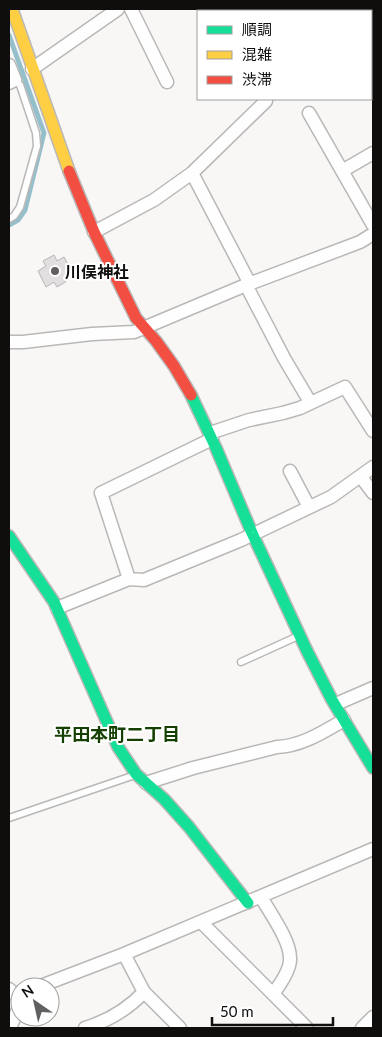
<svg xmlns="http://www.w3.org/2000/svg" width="382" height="1037" viewBox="0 0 382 1037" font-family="Lato,'Noto Sans JP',sans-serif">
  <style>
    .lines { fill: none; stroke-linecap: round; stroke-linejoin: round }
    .stream { stroke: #95c0cb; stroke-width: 5 }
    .building { fill: #e1dfdf; stroke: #b8b6b5 }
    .lane-casing { stroke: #bab8b7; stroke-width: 9 }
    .street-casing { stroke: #bab8b7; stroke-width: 15 }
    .fast-casing { stroke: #bab8b7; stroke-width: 14 }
    .slow-casing { stroke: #bab8b7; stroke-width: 14 }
    .jam-casing { stroke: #bab8b7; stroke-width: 14 }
    .lane { stroke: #fefefe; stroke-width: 6 }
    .street { stroke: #fefefe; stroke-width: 12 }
    .fast { stroke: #16e098; stroke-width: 11 }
    .slow { stroke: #ffcf43; stroke-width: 11 }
    .jam { stroke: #f24e42; stroke-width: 11 }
    .poi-dot { fill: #61605f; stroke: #fff; stroke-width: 2 }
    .labels { text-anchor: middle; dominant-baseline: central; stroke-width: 4; stroke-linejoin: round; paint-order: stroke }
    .poi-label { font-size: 16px; font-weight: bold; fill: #0f0e0d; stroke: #fff; text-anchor: start }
    .neighbourhood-label { font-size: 18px; font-weight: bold; fill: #154001; stroke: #fff }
  </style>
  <rect width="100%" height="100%" fill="#f9f7f6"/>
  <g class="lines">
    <path class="stream" d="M9,35L44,133L25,210L18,220L9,225"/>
  </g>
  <path class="building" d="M54,255L57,261L64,257L72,272L65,277L67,281L57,287L54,282L46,287L38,271L46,266L43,261Z"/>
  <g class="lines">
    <defs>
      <path id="lane" d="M9,219L14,216L20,207L37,146L36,133L20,85L15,80
        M241,662L296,637
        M9,818L135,775"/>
      <path id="street" d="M131,9L167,82
        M259,9V11
        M371,19L373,23
        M9,65L15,80L9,83
        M32,69L118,9
        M309,113L373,225
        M342,171L373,153
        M192,173L250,284
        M94,232L154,200L192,173L266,101V99
        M246,285L284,358L310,402
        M9,342H23L92,334L134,332L246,285L360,242L373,234
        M210,433L249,420L283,413L300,408L345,387L373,431
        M290,471L309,507
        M361,477L373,493
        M129,579L101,493L212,439
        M57,608L129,579L144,580L241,540L331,497L373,467
        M336,704L373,688
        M146,783L193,768L277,747C302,746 323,732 344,720
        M261,897C270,913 290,940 290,958C291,969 279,986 273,994
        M201,922L307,1028
        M124,954L144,992L180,1028
        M38,987L124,954L373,849
        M9,989L20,999
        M10,1028L20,1005
        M85,1028C108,1021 128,1009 144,992
        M362,1028L373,1017"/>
      <path id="fast" d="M191,395L216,448L252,533L307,651L332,700L373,768
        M9,536L54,602L118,747L136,774L164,799L189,827L248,903"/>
      <path id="slow" d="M12,9L69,171"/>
      <path id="jam" d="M69,171L94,232L136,318L156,341L174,366L191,395"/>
    </defs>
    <use href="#lane" class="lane-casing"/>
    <use href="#street" class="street-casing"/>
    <use href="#fast" class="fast-casing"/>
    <use href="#slow" class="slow-casing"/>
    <use href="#jam" class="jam-casing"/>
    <use href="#lane" class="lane"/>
    <use href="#street" class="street"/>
    <use href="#fast" class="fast"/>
    <use href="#slow" class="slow"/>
    <use href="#jam" class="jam"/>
  </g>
  <circle class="poi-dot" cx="55" cy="271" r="5"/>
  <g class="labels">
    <g class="poi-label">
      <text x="65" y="271">川俣神社</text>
    </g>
    <g class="neighbourhood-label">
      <text x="117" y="734">平田本町二丁目</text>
    </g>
  </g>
  <rect width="382" height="1037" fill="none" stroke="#0f0e0d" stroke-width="20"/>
  <rect x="197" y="10" width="175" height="90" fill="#ffffff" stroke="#9f9f9e"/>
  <rect x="207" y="26" width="25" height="8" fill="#16e098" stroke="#9f9f9e"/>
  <text x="242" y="35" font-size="15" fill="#0f0e0d">順調</text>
  <rect x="207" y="51" width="25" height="8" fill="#ffcf43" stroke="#9f9f9e"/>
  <text x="242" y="60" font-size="15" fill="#0f0e0d">混雑</text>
  <rect x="207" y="76" width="25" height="8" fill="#f24e42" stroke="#9f9f9e"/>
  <text x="242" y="85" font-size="15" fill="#0f0e0d">渋滞</text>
  <g transform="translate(35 1002) rotate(326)"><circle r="24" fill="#ffffff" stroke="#9f9f9e"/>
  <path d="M0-4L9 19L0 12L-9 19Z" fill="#61605f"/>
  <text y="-8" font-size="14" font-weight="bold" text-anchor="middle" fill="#0f0e0d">N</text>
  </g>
  <path d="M212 1017v8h121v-8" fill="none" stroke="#0f0e0d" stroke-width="2.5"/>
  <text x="220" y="1017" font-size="15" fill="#0f0e0d" stroke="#ffffff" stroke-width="4" paint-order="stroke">50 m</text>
</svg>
